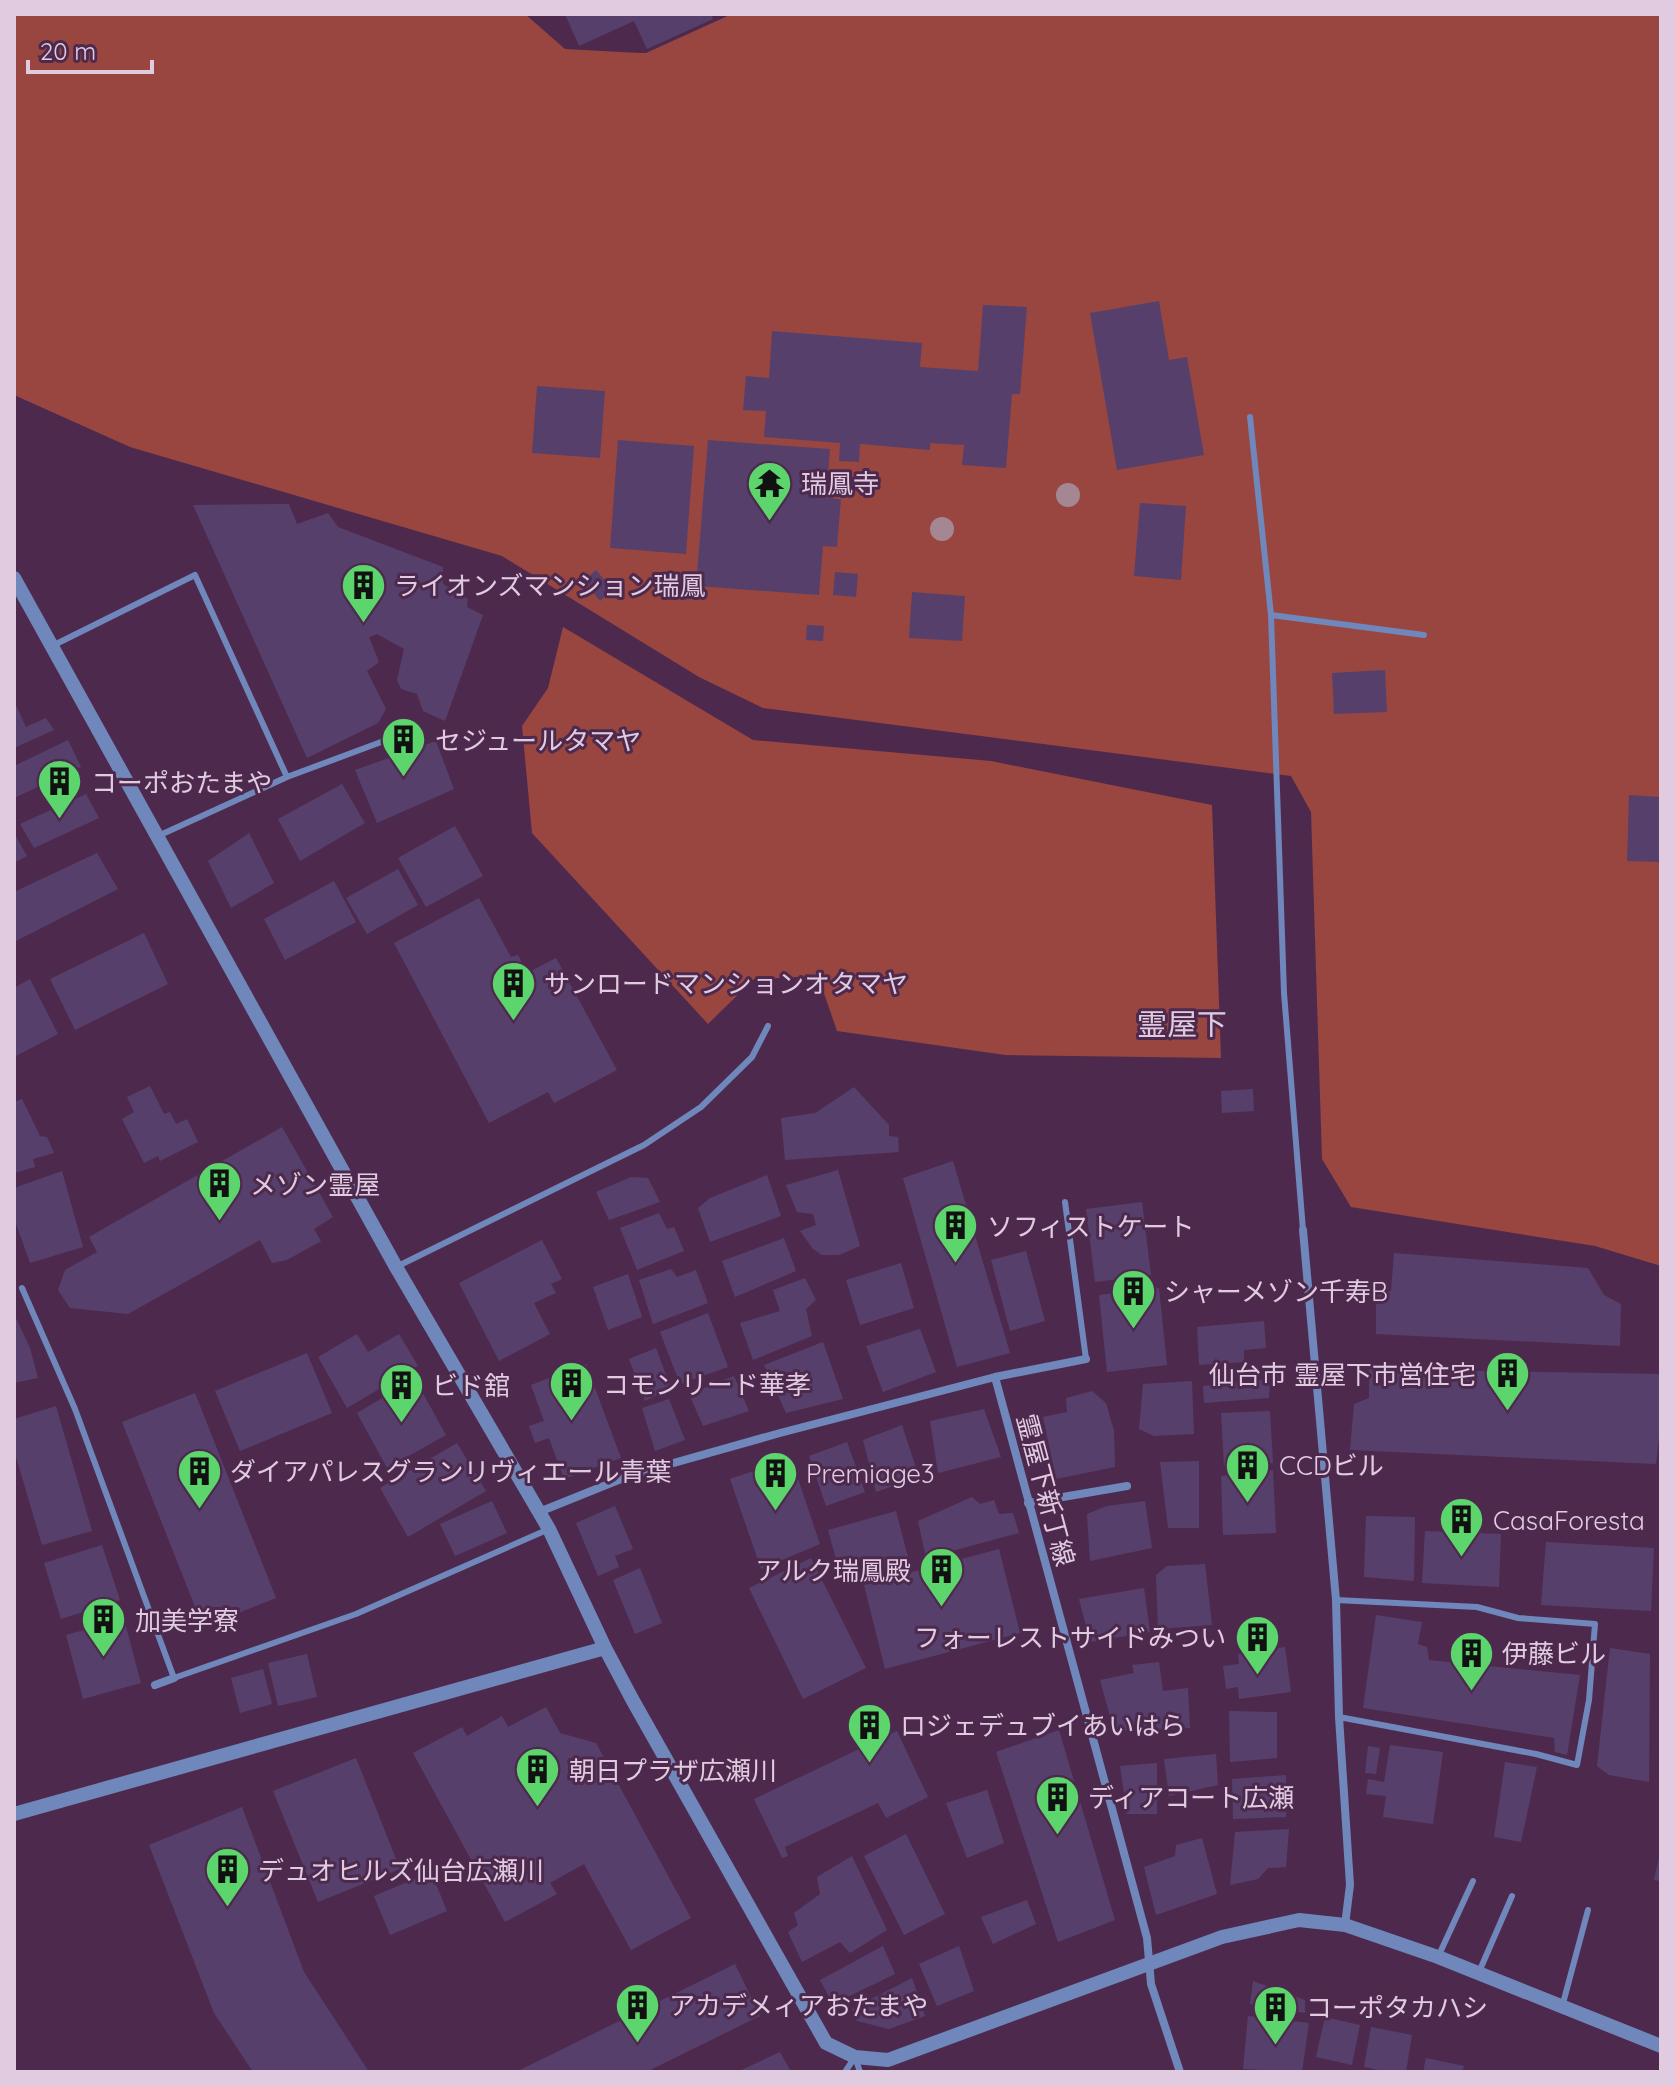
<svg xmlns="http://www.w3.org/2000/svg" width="1675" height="2086" viewBox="0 0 1675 2086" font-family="Quicksand,'Noto Sans JP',sans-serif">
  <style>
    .green { fill: #98463f }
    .building { fill: #56406b }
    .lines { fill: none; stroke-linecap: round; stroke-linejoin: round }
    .service { stroke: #7087bc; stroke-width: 6 }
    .minor { stroke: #7087bc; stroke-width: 8 }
    .tertiary { stroke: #7087bc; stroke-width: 14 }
    .tree { fill: #a58693 }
    .labels { text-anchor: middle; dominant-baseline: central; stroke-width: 6; stroke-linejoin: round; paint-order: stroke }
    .poi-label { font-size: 26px; fill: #e0cbe0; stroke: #4d2a4d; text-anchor: start }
    .street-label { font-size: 26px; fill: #e0cbe0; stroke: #4d2a4d }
    .quarter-label { font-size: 30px; fill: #e0cbe0; stroke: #4d2a4d }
  </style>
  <rect width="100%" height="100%" fill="#4d2a4d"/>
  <path class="green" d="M14,14H525L565,49L640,53H646L732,14H1661V1266L1595,1246L1351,1207L1322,1159L1311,812L1291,776L763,708L699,677L502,556L130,447L14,395Z
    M563,627L753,740L991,761L1212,805L1221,1058L1005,1055L837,1031L818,976L754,979L708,1024L532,833L522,726L548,688Z"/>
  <path class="building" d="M565,14H711L713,19L647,49L634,21L579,46Z
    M1159,301L1169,360L1187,357L1204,455L1117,470L1090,313Z
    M983,305L1027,307L1020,394H1012L1006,468L962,465L964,445L930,443V450L860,444L859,462L839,461L840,443L764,437L766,411L743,410L746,376L769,378L772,331L922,343L920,367L978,371Z
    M537,386L605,391L600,458L532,453Z
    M618,440L694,446L686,554L610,548Z
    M708,440L830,449L826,498L841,499L837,547L823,546L819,595L696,586Z
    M1140,503L1186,506L1181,580L1134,576Z
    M289,504L297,524L328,513L338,527L443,567V584L468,599L467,607L483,615L445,721L423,711L417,694L401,689L397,680L404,649L377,634L369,637L379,662L367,671L386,709L378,723L307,758L193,505Z
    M596,570L613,590L600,601L584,581Z
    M835,572L858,574L856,597L833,595Z
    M912,592L965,596L962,641L909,638Z
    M807,625L824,626L823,641L806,640Z
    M1385,670L1387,712L1334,714L1332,673Z
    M14,701L26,727L46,718L54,730L14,748Z
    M68,740L81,767L14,798V766Z
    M436,741L454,789L377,823L355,770Z
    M342,784L365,823L300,861L278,819Z
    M86,794L99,818L34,848L20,824Z
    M1629,795L1661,797V862L1627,861Z
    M455,826L483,876L426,907L398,858Z
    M14,833L27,856L14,863Z
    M249,833L274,883L231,908L208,861Z
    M97,853L118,889L14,942V892Z
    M398,869L418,905L367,934L346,898Z
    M334,881L356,922L285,960L264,919Z
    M479,898L511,957L518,955L527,973L556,958L617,1070L554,1103L548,1092L489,1123L394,943Z
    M144,933L168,984L75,1030L50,979Z
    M30,979L58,1034L14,1057V988Z
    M150,1086L164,1114L170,1112L176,1124L187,1119L198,1142L160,1161L158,1156L144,1163L122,1119L134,1112L127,1097Z
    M854,1087L889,1125V1136L898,1137L899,1152L785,1160L781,1118L815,1113Z
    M1253,1089L1254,1111L1222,1113L1221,1091Z
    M22,1099L40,1136L47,1137L54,1153L33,1159L35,1167L14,1173V1102Z
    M282,1127L333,1217L314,1229L321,1241L287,1260L272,1263L260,1240L128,1314L70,1308L58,1290L65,1270L97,1252L89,1237Z
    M953,1161L1010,1353L957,1367L903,1178Z
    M838,1170L860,1246L839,1255H822L813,1249L800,1231L816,1225L813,1214L797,1212L786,1185Z
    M62,1171L83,1247L30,1263L14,1218V1188Z
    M767,1175L781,1216L710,1242L698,1208L710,1198Z
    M631,1177L648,1178L660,1202L609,1220L596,1192Z
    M1142,1202L1151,1275L1095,1282L1086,1209Z
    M659,1213L667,1229L674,1227L684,1251L637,1270L620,1228Z
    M784,1238L796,1271L735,1297L722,1261Z
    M542,1240L562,1279L551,1284L556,1293L534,1303L550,1334L499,1361L459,1283Z
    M1026,1251L1045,1321L1010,1331L991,1260Z
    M1394,1253L1588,1268L1604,1295L1621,1304L1620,1346L1376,1334V1292L1391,1291Z
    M901,1263L914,1308L860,1325L846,1280Z
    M671,1269L677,1277L696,1270L708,1303L653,1324L639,1280Z
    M628,1274L642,1317L608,1330L593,1287Z
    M805,1278L816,1300L806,1309L812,1336L753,1360L740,1323L780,1311L773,1290Z
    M1159,1288L1167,1365L1107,1372L1099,1295Z
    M708,1313L728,1367L680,1384L660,1332Z
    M14,1314L30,1348L38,1378L14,1383Z
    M1264,1321L1266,1348L1244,1350V1362L1199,1365L1197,1327Z
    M920,1329L936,1372L883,1392L866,1346Z
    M357,1334L368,1352L399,1334L418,1366L347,1408L318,1357Z
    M823,1342L843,1399L786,1413L764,1365Z
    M656,1348L671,1388L645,1401L629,1359Z
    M307,1353L332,1413L240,1451L215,1391Z
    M586,1364L621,1458L564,1479L549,1438L535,1443L529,1426L544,1421L531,1385Z
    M1369,1369L1661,1374V1421L1656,1464L1350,1450L1354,1404L1369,1398Z
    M734,1376L749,1411L703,1426L689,1394Z
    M415,1379L446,1435L387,1468L357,1413Z
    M1270,1379L1269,1398L1204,1403L1203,1386Z
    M1192,1381L1194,1434L1154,1436L1139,1429L1143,1384Z
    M1092,1391L1106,1403L1114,1431L1115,1467L1056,1479L1043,1417L1067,1412L1066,1398Z
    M195,1393L276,1598L203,1627L122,1422Z
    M669,1399L685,1440L655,1451L642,1408Z
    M56,1406L92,1531L42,1545L14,1450V1419Z
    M984,1409L1001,1457L938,1473L930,1421Z
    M1270,1411L1273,1463L1224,1466L1221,1413Z
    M902,1425L919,1477L876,1492L863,1440Z
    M847,1442L865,1492L826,1506L809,1456Z
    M457,1443L486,1491L408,1537L380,1488Z
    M791,1458L820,1544L761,1569L730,1479Z
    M1199,1461V1528H1168L1160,1462Z
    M1273,1470L1276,1533L1223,1535L1221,1476Z
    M972,1497L980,1504L994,1500L999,1514L1013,1513L1019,1533L926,1558L918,1521Z
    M492,1501L507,1533L455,1556L440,1524Z
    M1145,1501L1152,1548L1090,1561L1087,1514L1107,1506Z
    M615,1506L633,1549L615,1556L619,1567L598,1576L576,1523Z
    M896,1511L909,1561L842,1580L828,1530Z
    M1366,1516L1415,1517L1414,1581L1364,1577Z
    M1425,1531L1501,1534L1499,1587L1422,1583Z
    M1546,1542L1654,1548L1651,1611L1541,1605Z
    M102,1545L120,1600L61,1619L44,1563Z
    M999,1549L1020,1633L885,1669L864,1585Z
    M811,1558L866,1668L803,1699L749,1588Z
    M1205,1564L1212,1625L1158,1629L1156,1575L1167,1566Z
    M640,1568L662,1623L635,1634L613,1580Z
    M1144,1588L1150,1632L1090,1642L1079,1599Z
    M1376,1615L1422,1622L1418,1644L1427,1647L1429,1660L1580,1675L1567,1755L1555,1752L1554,1738L1363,1708Z
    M124,1619L141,1683L83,1699L66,1635Z
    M1285,1647L1291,1692L1239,1699L1238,1687L1226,1689L1223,1666L1239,1664L1238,1654Z
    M1610,1648L1650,1654L1649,1782L1609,1775L1597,1766Z
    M307,1654L317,1697L278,1706L268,1663Z
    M1159,1662L1163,1691L1188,1688L1190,1728L1114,1731L1100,1680L1134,1673L1132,1665Z
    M263,1669L272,1704L240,1713L231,1678Z
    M546,1707L560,1733L596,1743L691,1918L631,1950L584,1864L550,1883L557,1894L505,1922L413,1753L462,1727L467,1736L502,1716L508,1727Z
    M1229,1711L1277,1712V1758L1230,1762Z
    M1059,1730L1115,1920L1058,1942L996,1752Z
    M897,1731L928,1797L886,1818L878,1803L785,1847L788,1856L782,1858L754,1799Z
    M1390,1745L1443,1752L1433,1824L1383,1817L1386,1796L1366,1794L1368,1779L1384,1782Z
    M1368,1746L1380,1748L1376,1774L1365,1773Z
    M1216,1754L1218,1785L1169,1796L1164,1759Z
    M356,1758L400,1869L318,1902L273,1791Z
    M1505,1762L1537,1767L1521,1842L1494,1837Z
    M1157,1763V1814H1127L1120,1766Z
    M1286,1775V1817L1233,1819L1232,1779Z
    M987,1790L1004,1843L967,1858L946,1803Z
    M242,1807L304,1972L369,2072H253L214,2013L149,1845Z
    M1289,1829L1286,1867L1268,1868L1258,1879L1230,1885L1235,1832Z
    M906,1834L945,1914L904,1935L864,1856Z
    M1202,1838L1217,1894L1156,1915L1144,1867L1175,1856L1176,1845Z
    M1660,1853L1661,1854V1881L1654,1880Z
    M852,1856L887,1930L850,1953L840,1942L802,1962L788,1932L798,1925L794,1913L820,1894L817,1877Z
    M431,1872L447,1911L390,1935L374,1896Z
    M1027,1900L1036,1924L993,1944L981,1917Z
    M883,1946L895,1974L833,2004L820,1980Z
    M959,1946L974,1991L937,2006L919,1964Z
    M735,1964L760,2016L646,2072H516Z
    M912,1978L925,2016L889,2029L857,2021L852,2009Z
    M1253,1981L1305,2000V2013L1250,2004Z
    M1248,2016L1309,2023L1302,2072L1243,2069Z
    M1325,2017L1360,2025L1352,2065L1316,2057Z
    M1371,2027L1412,2035L1406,2072H1388L1364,2067Z
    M780,2052L791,2072H737Z
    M1426,2058L1464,2066L1462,2072H1423Z"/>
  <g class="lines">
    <path class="service" d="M1250,417L1271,615L1284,993L1303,1230
      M1271,615L1424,635
      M52,646L195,575L287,777
      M158,836L287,777L416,729
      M1065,1202L1086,1359
      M396,1267L644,1145L701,1107L752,1057L768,1026
      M22,1288L75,1409L174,1678L356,1614L549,1529
      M1336,1600L1477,1607L1518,1618L1595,1624L1589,1700L1577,1765L1536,1754L1339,1717
      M1438,1957L1473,1881
      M1479,1972L1512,1896
      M1562,2007L1588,1910
      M855,2057L860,2072
      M845,2072L855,2057"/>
    <path class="minor" d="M1303,1230L1336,1600L1339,1717L1350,1885L1345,1925
      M995,1377L1086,1359
      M1028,1503L1127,1486
      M539,1512L631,1475L780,1433L995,1377L1147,1938L1151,1984L1180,2072
      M155,1685L174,1678"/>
    <path class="tertiary" d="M14,578L396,1267L549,1529L605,1648L632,1699L826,2043L855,2057L888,2060L1222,1937L1299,1920L1345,1925L1438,1957L1661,2046
      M14,1814L605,1648"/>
  </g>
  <g class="tree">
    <circle cx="1068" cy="495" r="12"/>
    <circle cx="942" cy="529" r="12"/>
  </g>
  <defs>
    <symbol id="temple-pin" viewBox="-11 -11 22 30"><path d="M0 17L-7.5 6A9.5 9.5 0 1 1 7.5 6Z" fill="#5cd56d" stroke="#4d2a4d"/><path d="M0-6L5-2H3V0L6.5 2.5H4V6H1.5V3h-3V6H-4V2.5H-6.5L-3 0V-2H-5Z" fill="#111"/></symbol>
    <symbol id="building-pin" viewBox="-11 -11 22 30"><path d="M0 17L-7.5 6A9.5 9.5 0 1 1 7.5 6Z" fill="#5cd56d" stroke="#4d2a4d"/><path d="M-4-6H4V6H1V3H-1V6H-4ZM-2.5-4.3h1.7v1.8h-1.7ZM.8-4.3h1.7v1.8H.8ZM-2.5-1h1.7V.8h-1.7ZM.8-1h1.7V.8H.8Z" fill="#111"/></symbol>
  </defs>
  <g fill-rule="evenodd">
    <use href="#temple-pin" x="744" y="458" width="51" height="69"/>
    <use href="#building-pin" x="338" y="560" width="51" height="69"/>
    <use href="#building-pin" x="378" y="714" width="51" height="69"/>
    <use href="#building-pin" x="34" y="756" width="51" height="69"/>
    <use href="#building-pin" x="488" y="958" width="51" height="69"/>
    <use href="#building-pin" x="194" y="1158" width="51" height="69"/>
    <use href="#building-pin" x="930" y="1200" width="51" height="69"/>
    <use href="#building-pin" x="1108" y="1266" width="51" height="69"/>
    <use href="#building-pin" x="1482" y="1348" width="51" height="69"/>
    <use href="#building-pin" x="546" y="1358" width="51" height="69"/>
    <use href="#building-pin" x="376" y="1360" width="51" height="69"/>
    <use href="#building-pin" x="1222" y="1440" width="51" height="69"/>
    <use href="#building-pin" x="174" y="1446" width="51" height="69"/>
    <use href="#building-pin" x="750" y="1448" width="51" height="69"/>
    <use href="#building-pin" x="1436" y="1494" width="51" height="69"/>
    <use href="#building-pin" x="916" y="1544" width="51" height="69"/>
    <use href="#building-pin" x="78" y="1594" width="51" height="69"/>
    <use href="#building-pin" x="1232" y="1612" width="51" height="69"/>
    <use href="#building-pin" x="1446" y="1628" width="51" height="69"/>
    <use href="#building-pin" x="844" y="1700" width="51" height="69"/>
    <use href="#building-pin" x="512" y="1744" width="51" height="69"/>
    <use href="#building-pin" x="1032" y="1772" width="51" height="69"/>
    <use href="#building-pin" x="202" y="1844" width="51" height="69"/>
    <use href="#building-pin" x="612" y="1980" width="51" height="69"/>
    <use href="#building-pin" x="1250" y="1982" width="51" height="69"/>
  </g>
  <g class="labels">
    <g class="poi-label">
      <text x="801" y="483">瑞鳳寺</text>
      <text x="394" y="585">ライオンズマンション瑞鳳</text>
      <text x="435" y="740">セジュールタマヤ</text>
      <text x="91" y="782">コーポおたまや</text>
      <text x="544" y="983">サンロードマンションオタマヤ</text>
      <text x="250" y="1184">メゾン霊屋</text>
      <text x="987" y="1226">ソフィストケート</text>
      <text x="1164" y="1291">シャーメゾン千寿B</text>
      <text x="1476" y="1374" text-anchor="end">仙台市 霊屋下市営住宅</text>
      <text x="603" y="1384">コモンリード華孝</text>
      <text x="432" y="1385">ビド舘</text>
      <text x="1279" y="1465">CCDビル</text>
      <text x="230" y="1471">ダイアパレスグランリヴィエール青葉</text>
      <text x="806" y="1473">Premiage3</text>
      <text x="1493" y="1520">CasaForesta</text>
      <text x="911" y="1570" text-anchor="end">アルク瑞鳳殿</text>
      <text x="135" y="1620">加美学寮</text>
      <text x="1226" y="1637" text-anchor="end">フォーレストサイドみつい</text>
      <text x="1502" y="1653">伊藤ビル</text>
      <text x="900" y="1725">ロジェデュブイあいはら</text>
      <text x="569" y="1770">朝日プラザ広瀬川</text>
      <text x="1088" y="1797">ディアコート広瀬</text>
      <text x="258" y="1870">デュオヒルズ仙台広瀬川</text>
      <text x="669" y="2005">アカデメィアおたまや</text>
      <text x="1306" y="2007">コーポタカハシ</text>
    </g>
    <g class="street-label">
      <text transform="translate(1046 1490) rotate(75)">霊屋下新丁線</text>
    </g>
    <g class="quarter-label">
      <text x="1182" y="1024">霊屋下</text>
    </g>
  </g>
  <rect width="1675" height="2086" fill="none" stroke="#e0cbe0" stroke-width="32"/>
  <path d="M28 60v12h124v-12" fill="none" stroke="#e0cbe0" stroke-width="4"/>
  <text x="40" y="60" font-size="24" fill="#e0cbe0" stroke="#4d2a4d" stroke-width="6" paint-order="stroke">20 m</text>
</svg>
